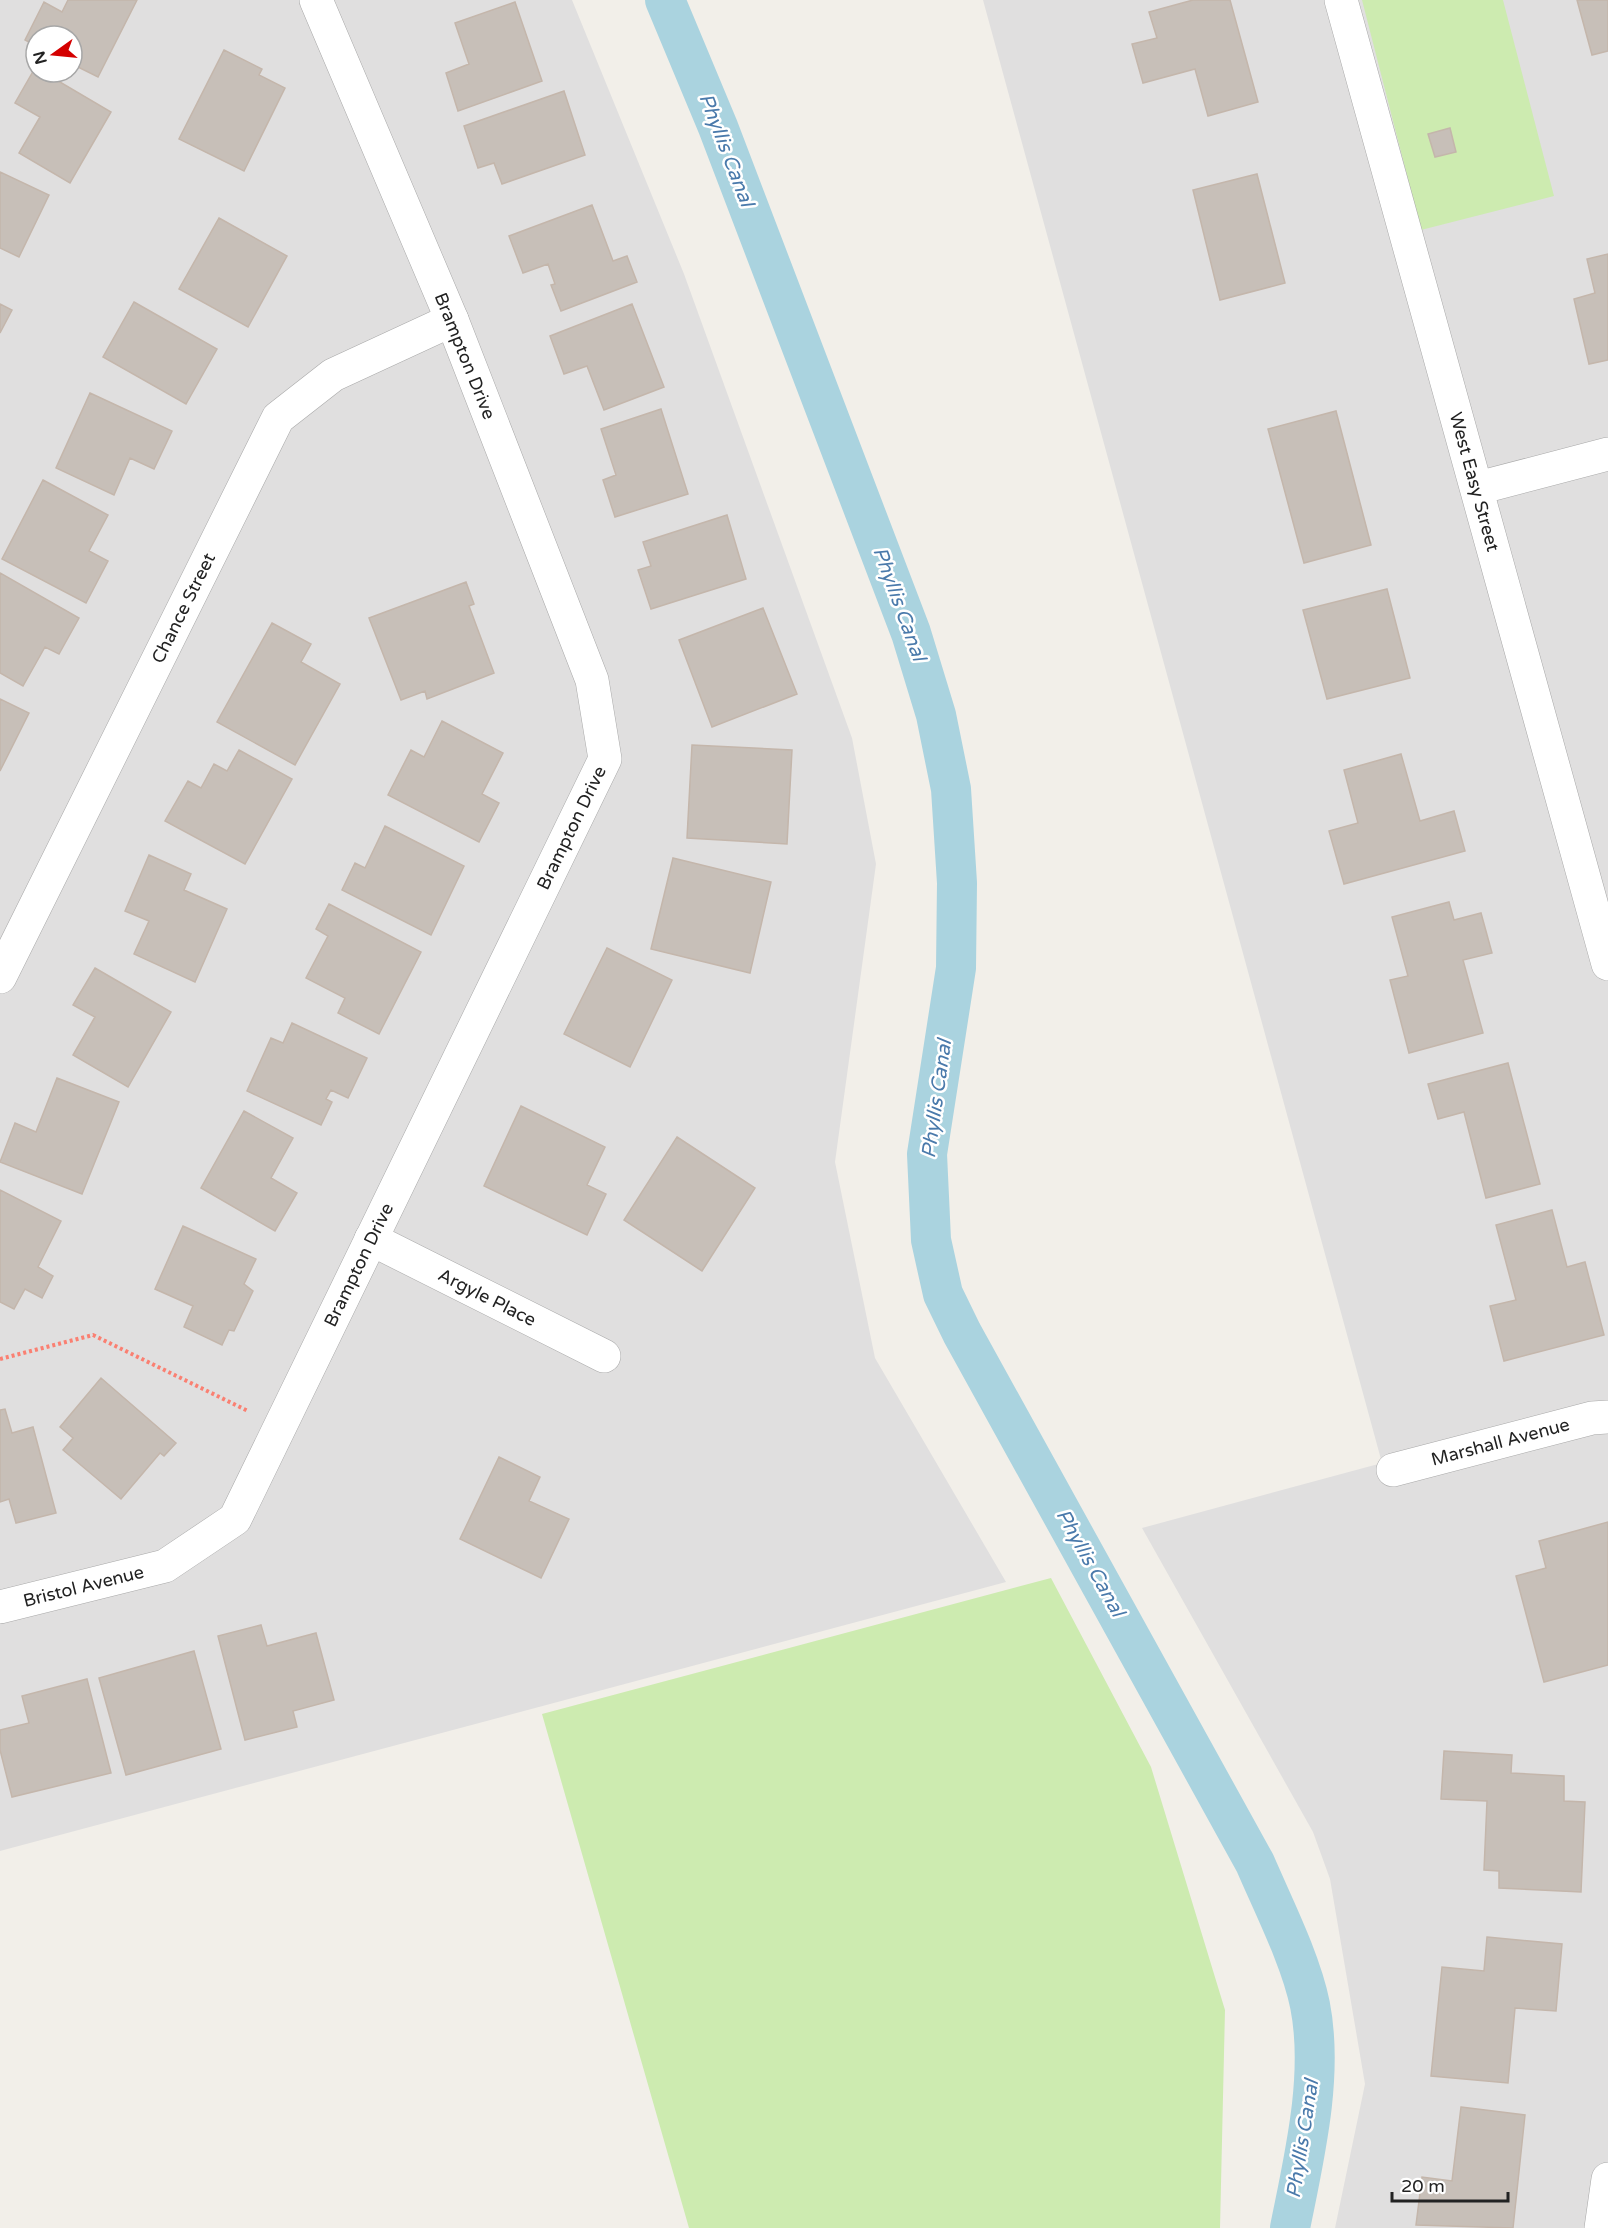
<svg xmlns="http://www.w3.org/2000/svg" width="1608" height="2228" viewBox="0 0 1608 2228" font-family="'Varela Round',sans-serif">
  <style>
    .residential { fill: #e0dfdf; fill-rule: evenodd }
    .grass { fill: #cdebb0 }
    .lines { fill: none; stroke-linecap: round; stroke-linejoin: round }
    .canal { stroke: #aad3df; stroke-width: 40 }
    .building { fill: #c7bfb8; stroke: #c4b6ab; stroke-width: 1.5 }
    .minor-casing { stroke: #a9a9a9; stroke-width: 34 }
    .path { stroke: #fa8072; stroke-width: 4; stroke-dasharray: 3 3; stroke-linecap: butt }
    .minor { stroke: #fff; stroke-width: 33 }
    .labels { text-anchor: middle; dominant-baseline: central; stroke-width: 5; stroke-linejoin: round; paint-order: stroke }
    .street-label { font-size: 18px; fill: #222; stroke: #fff }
    .water-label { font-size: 20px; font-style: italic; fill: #4a7aab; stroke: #fff }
  </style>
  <rect width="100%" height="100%" fill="#f2efe9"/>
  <path class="residential" d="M0,0H572L684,274L852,738L876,864L835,1162L875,1358L1006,1582L0,1851ZM36,36H72V72H36Z
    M983,0H1608V2228H1335L1365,2084L1330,1879L1313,1832L1142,1528L1382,1463Z"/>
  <path class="grass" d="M1362,0H1503L1554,196L1421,230Z
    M1051,1578L1151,1767L1225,2010L1220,2228H689L542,1714Z"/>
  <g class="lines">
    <path class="canal" d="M665,0L718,127L911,633L936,715L951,789L957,883L956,968L927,1154L931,1240L943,1294L962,1333L1255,1863C1273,1905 1301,1960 1310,2005C1324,2076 1304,2158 1290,2228"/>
  </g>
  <path class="building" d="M68,0H137L98,77L72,64V36H36V46L25,40L44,2L62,12Z
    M1193,0H1230L1258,102L1208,116L1195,69L1143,83L1132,44L1157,38L1149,12Z
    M1577,0H1608V51L1592,55Z
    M515,2L542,81L458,111L446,73L469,64L455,23Z
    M224,50L262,69L259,75L285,88L244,171L179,139Z
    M35,68L36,72H43L111,112L70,183L19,153L40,117L15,103Z
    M564,91L585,155L502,184L494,163L478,168L464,126Z
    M1450,128L1456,152L1435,157L1428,134Z
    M0,172L49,195L19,257L0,248Z
    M1257,174L1285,283L1220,300L1193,190Z
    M592,205L613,261L627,256L637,282L561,311L551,285L555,284L548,264L523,273L509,236Z
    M219,218L287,256L248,327L179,289Z
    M1608,254V360L1589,364L1574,299L1595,293L1587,259Z
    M134,302L217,349L186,404L103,357Z
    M0,304L12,310L0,333Z
    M632,304L664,387L604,410L587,366L564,374L550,336Z
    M90,393L172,431L154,469L130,458L114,495L56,468Z
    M661,409L688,494L615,517L603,480L616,475L601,429Z
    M1336,411L1371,545L1304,563L1268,429Z
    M43,480L108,515L89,551L108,561L86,603L2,559Z
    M727,515L746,579L651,609L638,570L651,566L643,542Z
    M0,573L79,618L59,654L45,647L23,686L0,673Z
    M466,582L474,604L469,606L494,673L427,699L425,691L401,700L369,618Z
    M1387,589L1410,678L1327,699L1303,610Z
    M763,608L797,694L712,727L679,640Z
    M272,623L311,644L301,662L340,684L295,765L217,722Z
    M0,699L29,713L0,771Z
    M442,721L503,753L482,794L499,803L479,842L388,795L411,750L424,757Z
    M692,745L792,750L787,844L687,838Z
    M239,750L292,779L245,864L165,821L188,781L201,788L214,764L227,771Z
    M1401,754L1420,821L1454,811L1465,851L1344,884L1329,831L1358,823L1344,770Z
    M385,826L464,866L431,935L342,890L355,863L365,868Z
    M149,855L191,874L184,890L227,909L195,982L134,954L149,921L125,911Z
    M673,858L771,882L750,973L651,949Z
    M1449,902L1454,920L1481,913L1492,953L1463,960L1483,1033L1409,1053L1390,980L1408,976L1392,917Z
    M329,904L421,952L379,1034L338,1013L345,998L306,978L328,936L316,929Z
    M607,948L672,980L630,1067L564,1034Z
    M95,968L171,1012L128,1087L73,1055L95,1017L73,1005Z
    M292,1023L367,1058L348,1098L331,1090L326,1099L332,1102L321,1125L247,1091L271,1038L283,1043Z
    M1508,1063L1540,1184L1486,1198L1464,1112L1438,1119L1428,1084Z
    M57,1078L119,1102L82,1194L0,1162L15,1123L36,1132Z
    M521,1106L605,1147L587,1185L606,1194L587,1235L484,1186Z
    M244,1111L293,1138L271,1178L297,1193L275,1231L201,1188Z
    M677,1137L755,1188L702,1271L624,1220Z
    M0,1190L61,1221L38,1267L53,1276L42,1298L25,1289L14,1309L0,1302Z
    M1552,1210L1567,1267L1585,1262L1604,1335L1504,1361L1490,1306L1516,1300L1496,1225Z
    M183,1226L256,1259L244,1284L253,1291L234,1331L229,1330L222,1345L184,1327L193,1306L155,1289Z
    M101,1378L176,1443L164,1456L160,1453L121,1499L63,1450L73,1438L60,1427Z
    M5,1409L12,1433L33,1427L56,1513L16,1523L9,1499L0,1502V1410Z
    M499,1457L540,1477L529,1501L569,1519L541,1578L460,1539Z
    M1608,1522V1665L1544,1682L1516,1576L1546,1568L1539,1541Z
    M261,1625L267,1646L316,1633L334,1700L293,1711L297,1727L245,1740L218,1636Z
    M194,1651L221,1749L126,1775L99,1678Z
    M87,1679L111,1773L12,1797L0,1750V1730L29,1723L22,1696Z
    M1444,1751L1512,1755L1511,1773L1564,1776V1801L1585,1802L1581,1892L1499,1888V1871L1484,1870L1487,1801L1441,1799Z
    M1487,1937L1562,1944L1556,2011L1515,2008L1508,2083L1431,2076L1442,1967L1484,1971Z
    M1461,2107L1525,2115L1513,2228L1416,2225L1422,2177L1452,2181Z"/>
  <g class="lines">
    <defs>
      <g id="minor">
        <path id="s1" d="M1341,0L1608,964"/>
        <path d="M1478,488L1608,454"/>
        <path id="s2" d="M0,977L278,418L333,375L452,320"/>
        <path id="s3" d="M371,1239L604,1356"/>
        <path id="s4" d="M1393,1470L1592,1418L1608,1417"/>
        <path id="s5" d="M0,1607L165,1566L235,1519L605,759L592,680L452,320L316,0"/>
        <path d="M1601,2228L1608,2179"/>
      </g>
    </defs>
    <use href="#minor" class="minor-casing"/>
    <path class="path" d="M0,1359L93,1335L248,1411"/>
    <use href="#minor" class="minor"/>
  </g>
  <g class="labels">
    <g class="street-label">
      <text transform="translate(465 356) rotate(68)">Brampton Drive</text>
      <text stroke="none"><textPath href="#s1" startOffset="500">West Easy Street</textPath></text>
      <text stroke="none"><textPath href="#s2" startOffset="412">Chance Street</textPath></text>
      <text stroke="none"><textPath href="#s5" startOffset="1023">Brampton Drive</textPath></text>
      <text stroke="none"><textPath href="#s5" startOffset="537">Brampton Drive</textPath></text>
      <text stroke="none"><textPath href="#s3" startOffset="130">Argyle Place</textPath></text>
      <text stroke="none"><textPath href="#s4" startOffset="111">Marshall Avenue</textPath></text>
      <text stroke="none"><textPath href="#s5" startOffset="86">Bristol Avenue</textPath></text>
    </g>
    <g class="water-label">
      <text transform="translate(726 150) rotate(69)">Phyllis Canal</text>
      <text transform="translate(899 604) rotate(70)">Phyllis Canal</text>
      <text transform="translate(937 1099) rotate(-82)">Phyllis Canal</text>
      <text transform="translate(1090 1563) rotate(61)">Phyllis Canal</text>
      <text transform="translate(1303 2139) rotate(-81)">Phyllis Canal</text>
    </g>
  </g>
  <g transform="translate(54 54) rotate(255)"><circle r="28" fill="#ffffff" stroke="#a7a7a7" stroke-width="1.5"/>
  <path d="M0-4.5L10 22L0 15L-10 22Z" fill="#d40000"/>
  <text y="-9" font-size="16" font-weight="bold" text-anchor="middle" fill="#222222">N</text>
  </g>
  <path d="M1392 2192v9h116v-9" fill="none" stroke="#222222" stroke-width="3"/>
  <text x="1401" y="2192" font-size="18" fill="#222222" stroke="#ffffff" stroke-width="4.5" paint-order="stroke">20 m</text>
</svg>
